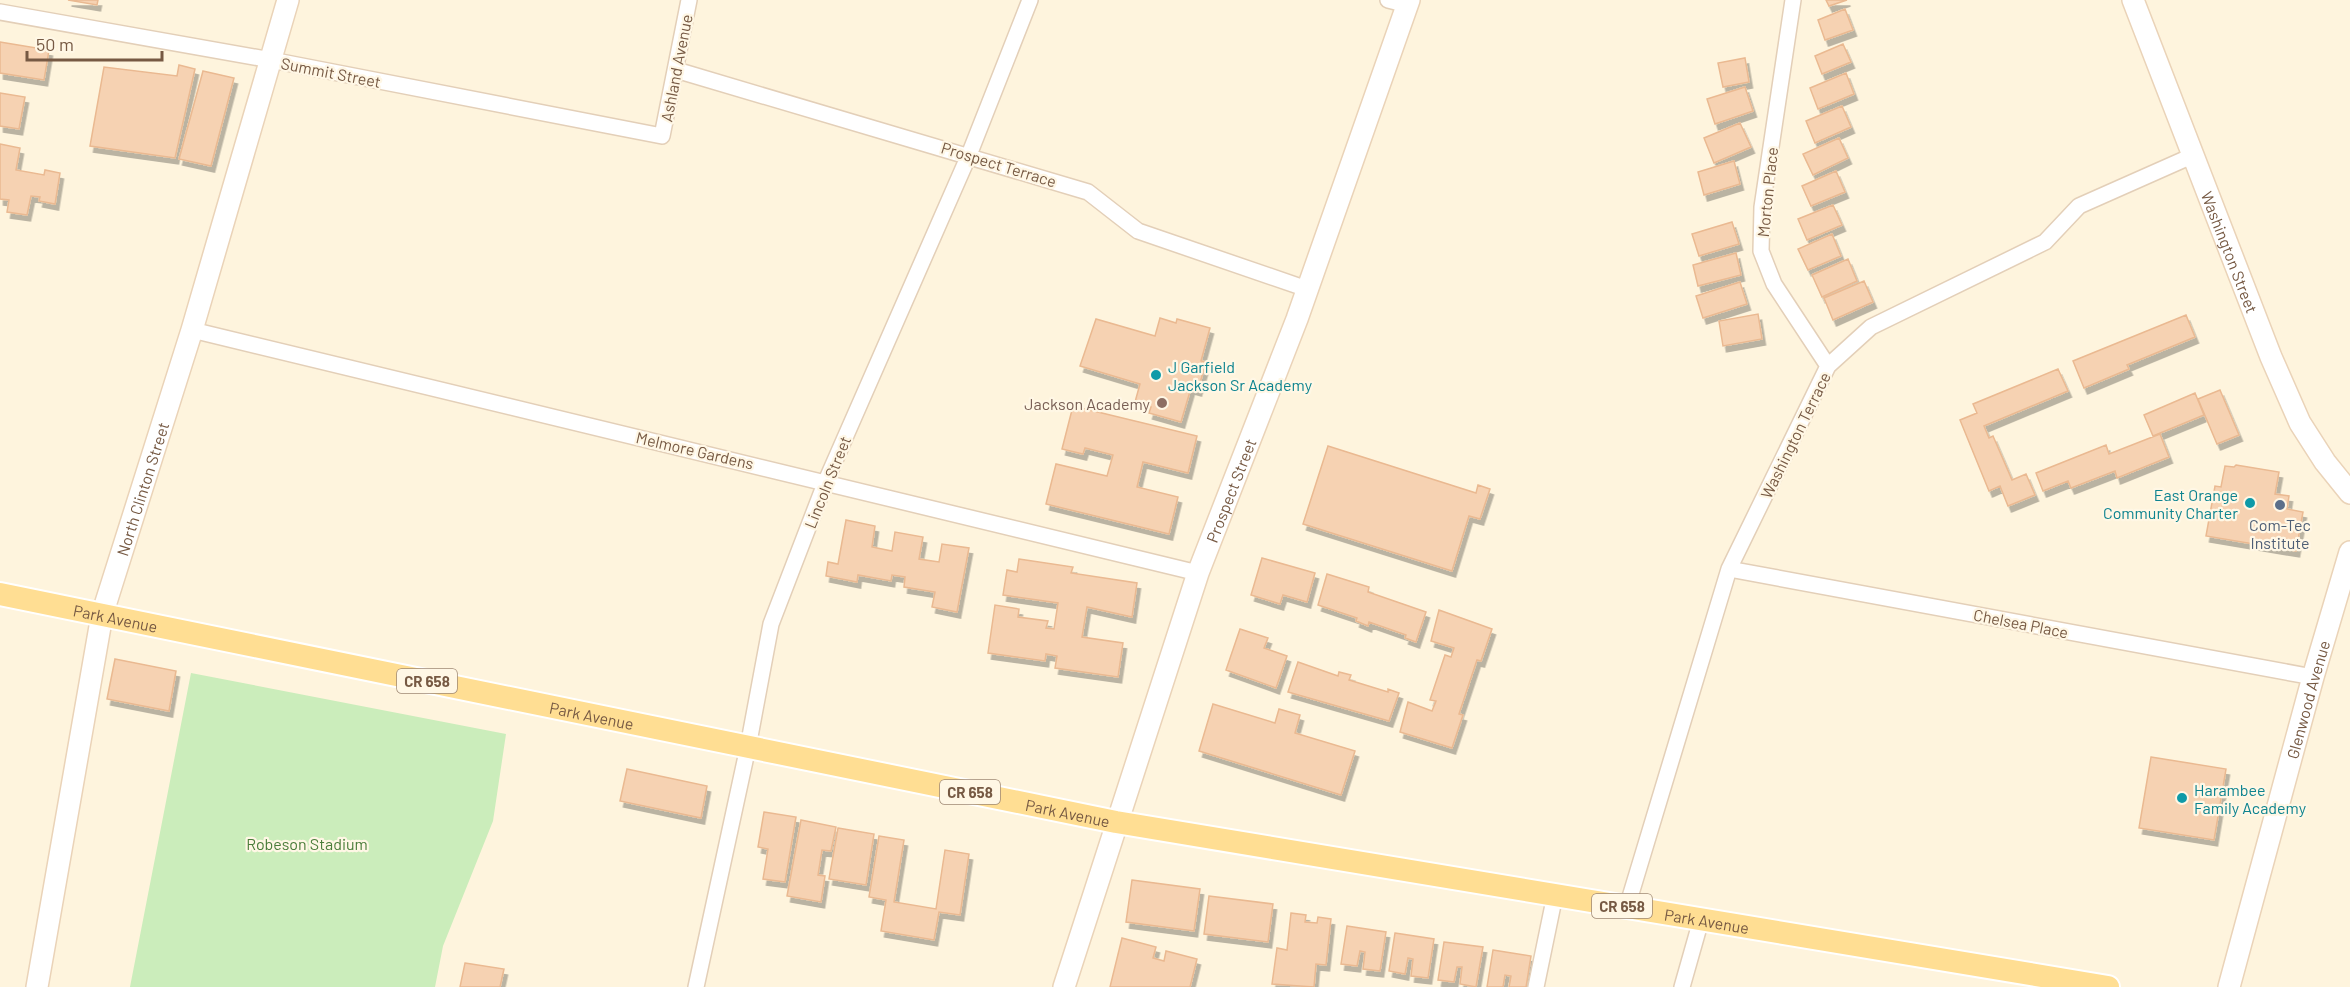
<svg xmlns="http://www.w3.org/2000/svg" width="2350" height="987" viewBox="0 0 2350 987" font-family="Barlow,sans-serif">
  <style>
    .green { fill: #cbedbb }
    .building { fill: #f6d2b2; stroke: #eab991; stroke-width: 1.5; filter: url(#shadow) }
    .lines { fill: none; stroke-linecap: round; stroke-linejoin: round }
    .street-casing { stroke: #e3cfb8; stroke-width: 18 }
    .secondary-casing { stroke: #ead3b8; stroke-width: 24 }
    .primary-casing { stroke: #fff; stroke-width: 26 }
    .street { stroke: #fff; stroke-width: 15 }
    .secondary { stroke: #fff; stroke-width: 21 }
    .primary { stroke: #ffde93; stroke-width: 22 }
    .culture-dot { fill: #0f9aa8; stroke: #fff7e5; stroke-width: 2 }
    .education-dot { fill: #8d6e63; stroke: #fff7e5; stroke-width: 2 }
    .service-dot { fill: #5c6f8a; stroke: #fff7e5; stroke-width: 2 }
    .labels { text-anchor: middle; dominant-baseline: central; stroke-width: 4.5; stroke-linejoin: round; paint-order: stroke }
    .shield { fill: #fff7e5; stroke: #9f8874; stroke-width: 1.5 }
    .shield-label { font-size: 15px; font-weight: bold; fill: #765943 }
    .street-label { font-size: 16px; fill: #765943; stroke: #fff7e5 }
    .culture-label { font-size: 16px; fill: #0d838f; stroke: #fff7e5; text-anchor: start }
    .education-label { font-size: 16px; fill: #785e54; stroke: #fff7e5; text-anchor: end }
    .service-label { font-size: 16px; fill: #4e5e75; stroke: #fff7e5 }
    .park-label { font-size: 16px; fill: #4a7d3a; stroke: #fff7e5 }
  </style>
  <defs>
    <filter id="shadow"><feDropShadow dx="3.5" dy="6" stdDeviation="0" flood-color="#0004"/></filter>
  </defs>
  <rect width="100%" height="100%" fill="#fef4dd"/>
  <path class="green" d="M191,673L506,734L493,821L443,946L435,987H130Z"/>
  <path class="building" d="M68,0H98L97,5Z
    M1826,0H1847L1829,6Z
    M1845,9L1853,30L1825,40L1818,20Z
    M0,42L49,50L44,80L0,73Z
    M1843,44L1851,62L1822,74L1815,56Z
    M1745,58L1749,82L1723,87L1718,63Z
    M179,65L195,69L175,158L90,146L104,67L177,76Z
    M203,71L234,78L211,166L179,159Z
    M1846,73L1854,94L1818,109L1810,88Z
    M1745,87L1753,111L1715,124L1707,99Z
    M0,93L25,97L19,129L0,126Z
    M1842,106L1851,127L1815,143L1806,121Z
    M1740,123L1751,147L1714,163L1704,138Z
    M1839,138L1848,158L1813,175L1803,154Z
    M0,144L20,148L16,170L44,175L45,170L60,173L55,204L39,201L40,197L31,196L27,215L7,212L9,200L0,199Z
    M1734,161L1740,184L1704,195L1698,172Z
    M1836,171L1845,192L1811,206L1802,186Z
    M1833,205L1842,225L1807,240L1798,219Z
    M1732,222L1739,244L1699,256L1692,234Z
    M1832,234L1841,256L1808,270L1798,249Z
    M1736,253L1741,275L1698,286L1693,265Z
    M1848,259L1857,281L1822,297L1812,275Z
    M1864,281L1873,302L1833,320L1824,298Z
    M1740,282L1747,304L1703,318L1696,296Z
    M1758,314L1762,339L1723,346L1719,321Z
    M2186,315L2195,337L2127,365L2129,369L2084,388L2073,361Z
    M1160,318L1176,323L1177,319L1210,328L1201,361L1206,362L1198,390L1191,388L1181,422L1149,413L1151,407L1135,402L1140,384L1080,366L1096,319L1155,336Z
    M2058,369L2068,391L1984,426L1989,438L1993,436L2012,480L2026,474L2035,495L2008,506L2000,486L1989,491L1960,420L1977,413L1973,404Z
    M2220,390L2239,435L2217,444L2198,399Z
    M2195,393L2204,415L2153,436L2144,415Z
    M1073,406L1197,436L1188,473L1143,462L1137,487L1178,497L1169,534L1046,504L1056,464L1107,476L1113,455L1085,448L1083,454L1062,449Z
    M2160,434L2169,457L2117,478L2115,471L2071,488L2068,481L2043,491L2036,473L2106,445L2109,454Z
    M1328,446L1476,493L1478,485L1490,489L1480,519L1469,516L1452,571L1303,524Z
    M2236,465L2279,472L2275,494L2289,496L2287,509L2303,512L2296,551L2206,536L2215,486L2221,487L2225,466L2234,467Z
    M846,520L875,526L872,547L892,551L895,532L923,537L919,559L939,562L942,544L969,548L957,612L932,607L935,592L904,587L905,577L892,575L891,581L858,575L857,582L826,576L828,562L838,564Z
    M1262,558L1315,573L1307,602L1283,595L1280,604L1251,595Z
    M1019,559L1073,567L1071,573L1137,583L1132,617L1087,607L1082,637L1123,643L1118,677L1055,668L1057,656L1046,654L1045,661L988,653L995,605L1019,609L1018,617L1048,621L1046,628L1054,629L1058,603L1003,595L1007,570L1017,572Z
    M1327,574L1369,587L1368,592L1426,612L1416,642L1405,638L1406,635L1369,622L1368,626L1356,621L1357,618L1318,605Z
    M1439,610L1492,629L1481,661L1477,660L1459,714L1463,715L1452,748L1400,732L1408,702L1432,711L1436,701L1430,700L1445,655L1451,657L1454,648L1431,641Z
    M1240,629L1268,638L1264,648L1287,656L1276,688L1226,670Z
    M115,659L176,671L169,711L107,699Z
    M1298,662L1338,676L1339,672L1351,675L1349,680L1388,692V689L1399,693L1389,721L1288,692Z
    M1213,704L1275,723L1279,709L1300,715L1295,733L1355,751L1341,795L1199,751Z
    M2151,757L2226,769L2214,840L2139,828Z
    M627,769L707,786L701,818L620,801Z
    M764,812L796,817L785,882L763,879L768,849L758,847Z
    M801,820L836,827L831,851L822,850L818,875L825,876L821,902L787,896Z
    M838,828L874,834L866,885L829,879Z
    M879,836L904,840L894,902L936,909L945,850L969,854L960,915L939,912L934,940L881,931L886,900L869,897Z
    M1132,880L1200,889L1194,931L1126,922Z
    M1209,896L1273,904L1268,942L1204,934Z
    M1291,913L1306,915L1305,922L1317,923L1318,917L1331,919L1326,965L1316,964L1314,987L1272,984L1277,948L1287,950Z
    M1347,926L1386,932L1380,971L1363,969L1365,952L1360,951L1357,966L1341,964Z
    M1395,933L1434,939L1428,978L1411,976L1413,959L1408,958L1405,974L1389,971Z
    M1122,938L1156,947L1153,958L1164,961L1166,951L1197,959L1190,987H1110Z
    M1444,942L1483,947L1476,987L1460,984L1462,967H1457L1454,982L1438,980Z
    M1493,950L1531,956L1526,987H1509L1511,976L1505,975L1503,987H1487Z
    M465,963L504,969L500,987H460Z"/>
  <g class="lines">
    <defs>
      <path id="street" d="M1388,0L1408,5
        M1793,0L1762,207L1761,251L1774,284L1828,366
        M0,12L271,60L662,136L689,0
        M676,70L1088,192L1138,231L1307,289
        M192,330L1198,573
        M1729,569L2313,677
        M1627,907L1729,569L1828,366L1871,327L2045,242L2079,206L2194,155
        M696,987L748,747L771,624L826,481L969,155L1030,0
        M1536,987L1555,895
        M1682,987L1701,920"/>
      <g id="secondary">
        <path id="s1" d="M2133,0L2271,357L2300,423L2325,462L2350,493"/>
        <path id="s2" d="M37,987L102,615L192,330L288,0"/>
        <path id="s3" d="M1064,987L1198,573L1297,319L1409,0"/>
        <path id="s4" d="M2229,987L2313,677L2350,552"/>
      </g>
      <g id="primary">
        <path id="s5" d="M0,594L1116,822L2108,987"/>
      </g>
    </defs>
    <use href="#street" class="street-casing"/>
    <use href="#secondary" class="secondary-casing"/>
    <use href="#primary" class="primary-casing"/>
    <use href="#street" class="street"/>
    <use href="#secondary" class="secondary"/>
    <use href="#primary" class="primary"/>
  </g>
  <g class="culture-dot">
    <circle cx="1156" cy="375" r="6"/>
    <circle cx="2250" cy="503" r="6"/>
    <circle cx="2182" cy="798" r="6"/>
  </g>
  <circle class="education-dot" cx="1162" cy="403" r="6"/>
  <circle class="service-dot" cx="2280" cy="505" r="6"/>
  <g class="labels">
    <g class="shield">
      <rect x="397" y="669" width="60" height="24" rx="4.5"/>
      <rect x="940" y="780" width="60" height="24" rx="4.5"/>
      <rect x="1592" y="894" width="60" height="24" rx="4.5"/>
    </g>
    <g class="shield-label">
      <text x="427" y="681">CR 658</text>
      <text x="970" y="792">CR 658</text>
      <text x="1622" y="906">CR 658</text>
    </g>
    <g class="street-label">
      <text transform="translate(676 68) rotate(-79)">Ashland Avenue</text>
      <text transform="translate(331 72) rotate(11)">Summit Street</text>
      <text transform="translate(999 164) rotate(17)">Prospect Terrace</text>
      <text transform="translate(1767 192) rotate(-84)">Morton Place</text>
      <text stroke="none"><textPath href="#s1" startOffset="270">Washington Street</textPath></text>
      <text transform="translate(1795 435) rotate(-64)">Washington Terrace</text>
      <text transform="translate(695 450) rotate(13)">Melmore Gardens</text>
      <text transform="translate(827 482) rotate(-68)">Lincoln Street</text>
      <text stroke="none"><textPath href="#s2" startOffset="510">North Clinton Street</textPath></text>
      <text stroke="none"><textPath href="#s3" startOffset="524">Prospect Street</textPath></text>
      <text stroke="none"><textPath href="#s5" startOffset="118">Park Avenue</textPath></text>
      <text transform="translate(2021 623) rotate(11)">Chelsea Place</text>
      <text stroke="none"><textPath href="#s4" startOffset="298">Glenwood Avenue</textPath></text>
      <text stroke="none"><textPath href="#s5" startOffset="604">Park Avenue</textPath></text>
      <text stroke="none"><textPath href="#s5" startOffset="1090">Park Avenue</textPath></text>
      <text stroke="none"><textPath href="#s5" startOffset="1738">Park Avenue</textPath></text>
    </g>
    <g class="culture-label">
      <text x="1168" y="366">J Garfield<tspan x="1168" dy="18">Jackson Sr Academy</tspan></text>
      <text x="2238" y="494" text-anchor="end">East Orange<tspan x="2238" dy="18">Community Charter</tspan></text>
      <text x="2194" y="789">Harambee<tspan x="2194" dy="18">Family Academy</tspan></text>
    </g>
    <g class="education-label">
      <text x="1150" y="403">Jackson Academy</text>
    </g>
    <g class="service-label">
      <text x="2280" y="524">Com-Tec<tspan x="2280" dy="18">Institute</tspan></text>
    </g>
    <g class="park-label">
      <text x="307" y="843">Robeson Stadium</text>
    </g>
  </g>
  <path d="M27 51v9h135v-9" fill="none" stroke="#765943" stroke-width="3"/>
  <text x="36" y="51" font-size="18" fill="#765943" stroke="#fff7e5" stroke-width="4.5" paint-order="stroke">50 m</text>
</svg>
